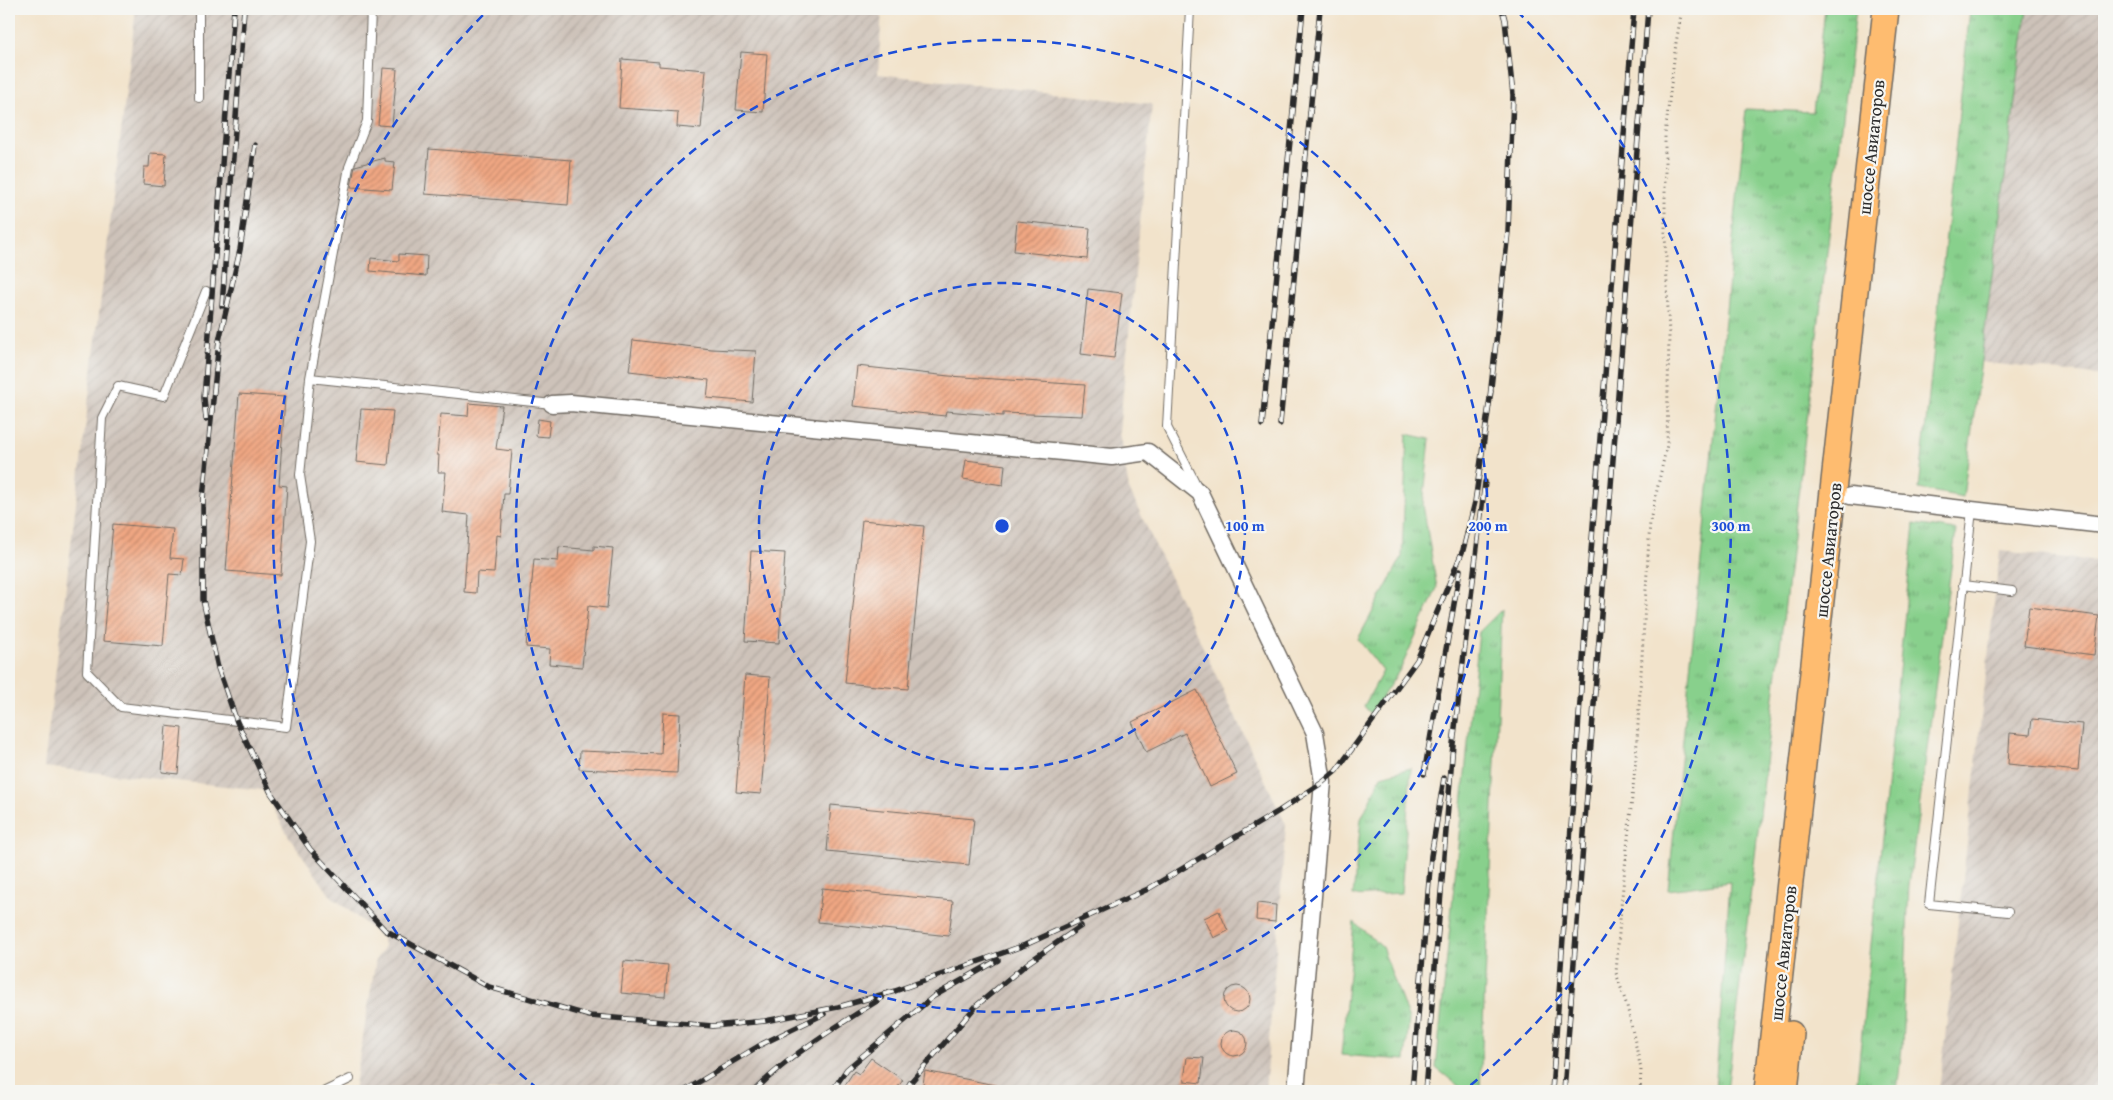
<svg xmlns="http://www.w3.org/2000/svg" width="2113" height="1100" viewBox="0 0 2113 1100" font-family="'Gentium Book Plus',serif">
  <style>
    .industrial { fill: url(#industrial-furrows) }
    .grass { fill: url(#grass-tufts); stroke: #5a7e5c }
    .building { fill: url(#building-hatch) }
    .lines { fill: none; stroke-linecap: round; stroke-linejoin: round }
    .service-casing { stroke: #716b63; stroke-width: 10 }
    .minor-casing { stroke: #716b63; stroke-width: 19 }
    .primary-casing { stroke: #716b63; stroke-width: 28 }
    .path { stroke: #716b63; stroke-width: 3; stroke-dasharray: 1 4; stroke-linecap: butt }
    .service { stroke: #fff; stroke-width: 8 }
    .minor { stroke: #fff; stroke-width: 16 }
    .primary { stroke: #febc70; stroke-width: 25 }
    .rail-casing { stroke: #2b2b2b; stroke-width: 5.5 }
    .rail { stroke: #f6f6f2; stroke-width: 4; stroke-dasharray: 11; stroke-linecap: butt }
    .ring { fill: none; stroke: #1d4ed8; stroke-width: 2.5; stroke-dasharray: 9 6 }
    .labels { text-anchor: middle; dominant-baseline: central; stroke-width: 4.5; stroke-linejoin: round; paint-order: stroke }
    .street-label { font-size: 18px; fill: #2b2b2b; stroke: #f6f6f2 }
    .centre { fill: #1d4ed8; stroke: #f6f6f2; stroke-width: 2.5 }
    .ring-label { font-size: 15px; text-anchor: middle; font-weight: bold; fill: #1d4ed8; stroke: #f6f6f2; stroke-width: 4.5; stroke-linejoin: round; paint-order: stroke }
  </style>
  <defs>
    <pattern id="industrial-furrows" width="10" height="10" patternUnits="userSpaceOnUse" patternTransform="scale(1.25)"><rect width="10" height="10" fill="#cdc2b9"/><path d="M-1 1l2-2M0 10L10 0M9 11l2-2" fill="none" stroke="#b0a79f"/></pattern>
    <pattern id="grass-tufts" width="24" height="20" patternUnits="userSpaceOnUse" patternTransform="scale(1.25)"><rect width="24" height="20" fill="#88d08c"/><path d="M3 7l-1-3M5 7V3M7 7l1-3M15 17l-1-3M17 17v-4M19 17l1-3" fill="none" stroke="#6fa973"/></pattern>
    <pattern id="building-hatch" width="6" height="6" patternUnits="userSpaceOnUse" patternTransform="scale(1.25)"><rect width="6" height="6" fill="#f0a783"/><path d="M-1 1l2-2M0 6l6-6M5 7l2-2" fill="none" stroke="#c3886b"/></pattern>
  </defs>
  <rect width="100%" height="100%" fill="#f6f6f2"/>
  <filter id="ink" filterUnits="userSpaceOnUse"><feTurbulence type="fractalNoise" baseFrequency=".02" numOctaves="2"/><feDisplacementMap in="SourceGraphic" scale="10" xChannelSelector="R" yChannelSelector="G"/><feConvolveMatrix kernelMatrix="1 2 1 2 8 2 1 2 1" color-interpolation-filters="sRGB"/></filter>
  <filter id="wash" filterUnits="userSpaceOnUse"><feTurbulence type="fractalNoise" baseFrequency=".0096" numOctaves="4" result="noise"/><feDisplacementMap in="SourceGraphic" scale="20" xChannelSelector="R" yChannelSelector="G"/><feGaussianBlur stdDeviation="1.12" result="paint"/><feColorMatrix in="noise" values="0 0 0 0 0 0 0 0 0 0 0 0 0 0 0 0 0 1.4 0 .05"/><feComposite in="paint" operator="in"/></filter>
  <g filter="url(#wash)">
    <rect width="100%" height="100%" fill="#f2e3cb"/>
    <path class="industrial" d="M136,9H882L878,74L1152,104L1119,432L1129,489L1286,825L1265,1091H354L376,959L384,948L383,938L330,895L288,835L263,790L44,767Z
      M2024,9H2104V376L1980,362Z
      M2000,551L2104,562V1091H1939Z"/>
    <path class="grass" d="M1825,9H1856L1727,1091H1715L1730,882L1668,890L1746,109L1813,112Z
      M1970,9H2027L1963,497L1919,489Z
      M1407,434L1430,439L1423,505L1437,588L1401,668L1371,714L1364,706L1383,671L1358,639L1402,557Z
      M1914,524L1956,530L1909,885L1902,1047L1897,1091H1856Z
      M1502,609L1480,1091H1465L1436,1068L1479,632Z
      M1411,768L1401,893L1353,896L1361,819L1381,776Z
      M1354,922L1382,947L1409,1020L1405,1060L1341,1055Z"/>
    <g id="blocks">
      <path class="building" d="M741,52L767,54L763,112L736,110Z
        M622,59L659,62V66L706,70L701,129L677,127L678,112L619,108Z
        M383,68L397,69L392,126L378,125Z
        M429,149L571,160L568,205L425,194Z
        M150,153L166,154L164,186L143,184L144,167H149Z
        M385,158V161L395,162L392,190L351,187L355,166Z
        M1017,221L1090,228L1087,259L1014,251Z
        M399,254L427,256L426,276L370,271L371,258L399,261Z
        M1088,289L1122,293L1114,358L1081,354Z
        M633,340L711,349L756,351L752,402L707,398L709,380L629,371Z
        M857,366L949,376L1085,385L1082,416L1003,413V416L946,411L945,416L853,406Z
        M239,394L285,397L279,485L287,486L281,575L226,571Z
        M469,403L502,406L496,449L512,451L508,494H504L501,536L497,535L494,573L477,572L476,593L464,592L469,515L442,512L446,472H438L439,455H437L441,414L468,416Z
        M361,409L393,411L388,465L356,462Z
        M538,419L550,421L548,437L536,436Z
        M966,460L1005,465L1003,485L963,479Z
        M862,520L924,526L908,689L845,683Z
        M113,524L173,529L170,558L184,559L182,575L169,574L163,646L103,641Z
        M594,546L613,548L607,608L588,606L582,667L549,664L550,649L526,647L534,559L558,561L559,547L594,550Z
        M751,551L785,553L779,643L745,641Z
        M2029,607L2099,616L2094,655L2024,646Z
        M745,675L770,677L761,794L736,792Z
        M1197,690L1237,774L1210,787L1185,733L1146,752L1132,722Z
        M663,713L680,714L677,773L579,769L580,751L661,754Z
        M2032,719L2082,724L2078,771L2008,764L2010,733L2030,735Z
        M166,726L182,728L178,774L162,772Z
        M831,805L974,819L969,865L827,851Z
        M822,888L953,901L949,936L818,922Z
        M1257,903L1276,905L1275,922L1256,920Z
        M1219,911L1228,931L1214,938L1204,918Z
        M624,961L668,965L665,997L621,993Z
        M1224 999a13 13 0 1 1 26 0a13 13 0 1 1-26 0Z
        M1221 1043a13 13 0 1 1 26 0a13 13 0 1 1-26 0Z
        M1187,1057L1204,1058L1201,1083L1184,1081Z
        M871,1058L903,1080L895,1091H841L854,1071L859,1074Z
        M925,1071L1000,1086V1091H922Z"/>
    </g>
  </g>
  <g filter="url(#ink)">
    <use href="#blocks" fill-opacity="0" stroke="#716b63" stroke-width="1"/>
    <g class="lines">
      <defs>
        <path id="service" d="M1190,9L1167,427L1196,484
          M199,98V9
          M206,291L164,396L118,386L102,418L87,672L121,707L286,727L310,541L300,475L310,378L552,404
          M310,378L349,167L367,121L371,9
          M1972,510L1929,904L2008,912
          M1963,585L2012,591
          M325,1091L350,1079"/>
        <path id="minor" d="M552,404L571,403L1112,457L1148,452L1200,493L1315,733L1323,782L1296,1091
          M1850,496L2104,525"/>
        <path id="primary" d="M1767,1091L1886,9
          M1785,1091L1791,1034"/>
      </defs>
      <use href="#service" class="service-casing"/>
      <use href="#minor" class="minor-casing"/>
      <use href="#primary" class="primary-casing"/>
      <path class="path" d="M1640,1091L1641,1069L1627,1006L1616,973L1621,907L1636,758L1650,521L1667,445L1669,336L1665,234V135L1676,43L1682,9"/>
      <use href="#service" class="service"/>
      <use href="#minor" class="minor"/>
      <use href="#primary" class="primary"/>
      <defs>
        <path id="rail" d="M255,145L240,250L219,341L203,498V600L218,668L237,722L271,793L310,849L385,930L489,987L590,1016L713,1026L765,1021L838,1007L895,991L1025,945L1148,889L1279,811L1323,782L1336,771L1417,660L1463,550L1475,502L1491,391
          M222,306L244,9
          M1490,397L1508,232L1513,95L1505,20L1502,9
          M206,419L204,398L234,9
          M1280,424L1320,9
          M1262,425L1303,9
          M1424,774L1460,570
          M684,1091L762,1044L824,1014
          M754,1091C791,1054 838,1025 882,998
          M832,1091L847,1069L934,996L998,960
          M906,1091L910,1083L976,1006L1029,962L1081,926
          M1412,1091L1431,856L1444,778
          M1425,1091L1453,744L1485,482
          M1552,1091L1589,577L1634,9
          M1564,1091L1648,9"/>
      </defs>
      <use href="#rail" class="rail-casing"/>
      <use href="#rail" class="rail"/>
    </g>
  </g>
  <g class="ring">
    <circle cx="1002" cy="526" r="243"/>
    <circle cx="1002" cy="526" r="486"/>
    <path d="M538 1089A729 729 0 0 1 487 11M1517 11A729 729 0 0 1 1466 1089"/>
  </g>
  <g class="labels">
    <g class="street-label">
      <text transform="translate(1871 147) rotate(-84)">шоссе Авиаторов</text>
      <text transform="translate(1828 550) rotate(-84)">шоссе Авиаторов</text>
      <text transform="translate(1783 953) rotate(-84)">шоссе Авиаторов</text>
    </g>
  </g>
  <circle cx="1002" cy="526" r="8" class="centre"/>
  <g class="ring-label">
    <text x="1245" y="531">100 m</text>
    <text x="1488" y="531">200 m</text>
    <text x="1731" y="531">300 m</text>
  </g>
  <rect width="2113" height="1100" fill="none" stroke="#f6f6f2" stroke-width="30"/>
</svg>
